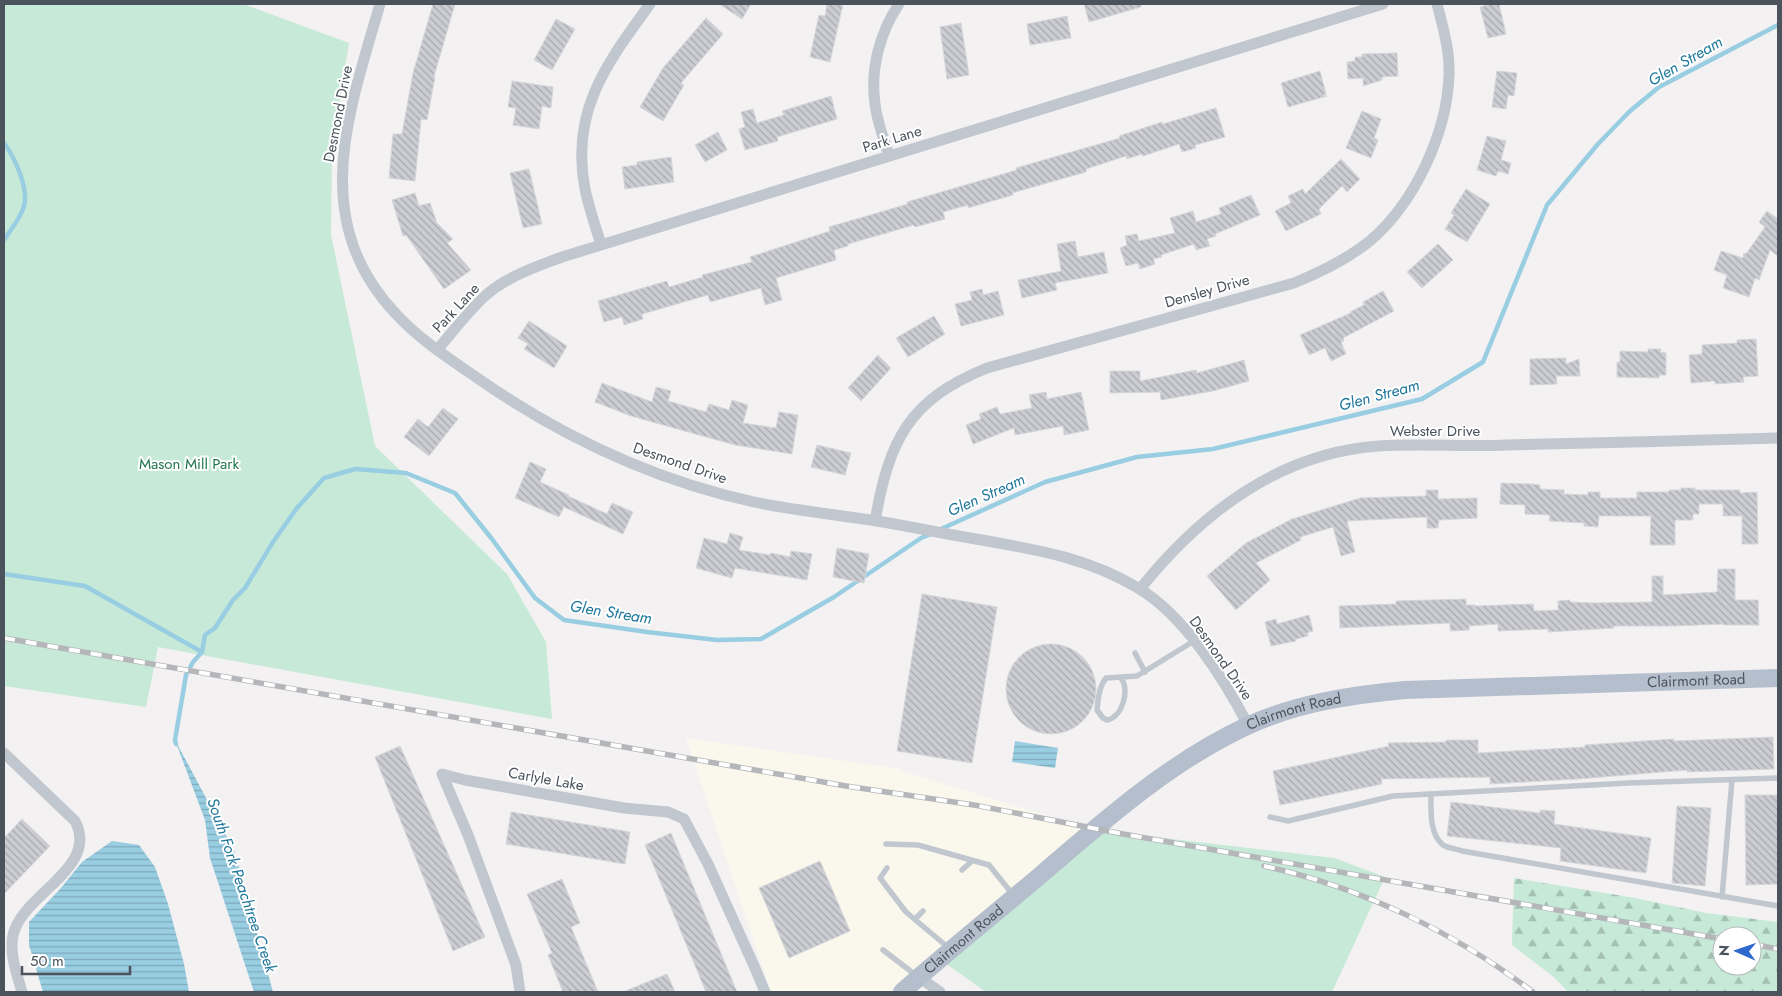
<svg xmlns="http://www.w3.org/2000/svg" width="1782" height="996" viewBox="0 0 1782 996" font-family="Jost,sans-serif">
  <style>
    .commercial { fill: #faf8ed }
    .green { fill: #c6ead7 }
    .forest { fill: url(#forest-firs); fill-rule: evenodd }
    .water { fill: url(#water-rules) }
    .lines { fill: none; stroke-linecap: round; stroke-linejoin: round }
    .stream { stroke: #98cde2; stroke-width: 4.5 }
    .building { fill: url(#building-back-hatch); stroke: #d6d7db }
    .service { stroke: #c1c7ce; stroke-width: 5.5 }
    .minor { stroke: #c1c7ce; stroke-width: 11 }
    .primary { stroke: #b4becc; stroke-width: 18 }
    .rail-casing { stroke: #b4b6ba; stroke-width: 5.5 }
    .rail { stroke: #fff; stroke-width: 4; stroke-dasharray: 11; stroke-linecap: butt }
    .labels { text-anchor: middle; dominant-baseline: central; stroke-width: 4; stroke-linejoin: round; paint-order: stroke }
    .street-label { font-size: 15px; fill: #4b535c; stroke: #fff }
    .park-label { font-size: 15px; fill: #237553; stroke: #fff }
    .water-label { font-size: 16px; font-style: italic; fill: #1f779b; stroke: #fff }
  </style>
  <defs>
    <pattern id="forest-firs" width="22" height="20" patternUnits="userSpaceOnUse" patternTransform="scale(1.25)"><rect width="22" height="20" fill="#c6ead7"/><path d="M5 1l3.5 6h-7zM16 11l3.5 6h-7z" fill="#a3c0b2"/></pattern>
    <pattern id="water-rules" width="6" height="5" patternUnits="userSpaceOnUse" patternTransform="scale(1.25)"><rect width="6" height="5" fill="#98cde2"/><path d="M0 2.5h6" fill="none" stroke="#7ea9ba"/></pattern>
    <pattern id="building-back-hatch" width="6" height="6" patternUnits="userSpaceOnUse" patternTransform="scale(1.25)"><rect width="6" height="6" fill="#cbcdd3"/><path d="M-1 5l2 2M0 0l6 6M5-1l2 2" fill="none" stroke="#a7a9ae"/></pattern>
  </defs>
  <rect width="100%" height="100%" fill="#f3f1f1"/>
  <path class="commercial" d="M686,738L901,769L902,771L1094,830L897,992H771Z"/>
  <path class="green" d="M4,4H243L349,43L332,149L331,235L375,446L507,574L546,642L552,719L158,647L146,707L4,686Z
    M1096,830L1334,858L1385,877L1332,992H986L941,960Z"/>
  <path class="forest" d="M1514,878L1635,898L1706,913L1778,922V992H1568L1555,978L1512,945ZM1722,936H1752V966H1722Z"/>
  <path class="water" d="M175,740L235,852L273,992H254L210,858L205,820Z
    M1015,741L1058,748L1055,768L1012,762Z
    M112,841L139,845L155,867L168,904L184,964L189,992H43L29,945V922L61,888L82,862Z"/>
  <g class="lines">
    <path class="stream" d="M4,143C14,156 29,188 24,206C21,218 11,229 4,240
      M941,529L1045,482L1137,457L1213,449L1422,399L1483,362L1547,205L1598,144L1630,111L1659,87L1778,25
      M4,574L85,586L202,652
      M202,652L205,635L215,628L233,600L245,588L273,542L297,508L324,478L355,469L406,473L455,493L492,539L535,598L564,620L647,632L717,640L761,639L834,597L921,538L931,534
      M176,744L175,740L186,675L193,662L202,652"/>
  </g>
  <path class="building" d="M433,4H455L434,76L435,77L427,120L421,119L415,181L389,178L393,134H402L413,73Z
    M719,4H751L742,19Z
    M827,4H843L830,62L810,57L819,15L825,16Z
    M1084,4H1141V7L1089,22Z
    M1492,4H1499L1506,34L1488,38L1480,7Z
    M1067,16L1071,38L1030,45L1027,24Z
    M706,18L723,34L681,83L684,85L663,121L640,107L663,68Z
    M556,19L575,29L552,70L534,60Z
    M961,23L969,75L947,79L940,27Z
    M1397,53L1398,76L1382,77V80L1363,86V78L1348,79L1347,62L1355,61V57H1362V54Z
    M1320,71L1326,94L1323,95L1327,96L1288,107L1281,83Z
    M1497,71L1517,73L1514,96L1508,95L1506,109L1492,107Z
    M512,81L553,87L551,108L542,106L539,129L513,125L516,108L508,107Z
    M831,96L837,119L777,137L778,141L745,150L739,129L745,127L741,112L753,109L757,123L784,115L782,111Z
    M1216,108L1225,137L1195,145L1196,148L1182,152L1179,144L1143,156L1142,154L1127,159L1126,156L1086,169V172L1012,193L1013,195L968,208V205L943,212L945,219L915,227L914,225L848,244V246L834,250L836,260L776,278L782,300L765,305L761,288L710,302L708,295L642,314L643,319L624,325L622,317L604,322L598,301L667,281L669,287L703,277L702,275L752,262L750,257L830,231L829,227L908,204L907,202L1017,170L1016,168L1120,138L1119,136L1162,122L1163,124Z
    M1362,111L1381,119L1374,138L1378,140L1371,158L1346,148Z
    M718,132L727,150L705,162L695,145Z
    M1487,136L1506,141L1501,160L1511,163L1508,174L1498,171L1496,176L1477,170Z
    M671,157L674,182L625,189L622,167L637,165V162Z
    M1341,159L1360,179L1347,192L1342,186L1319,209L1321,214L1286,231L1275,211L1291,203L1288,196L1303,189L1305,194Z
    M529,169L542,224L523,228L510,173Z
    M1466,189L1490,204L1467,242L1445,229L1454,215L1451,213Z
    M415,193L419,206L430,203L437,223L453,239L447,243L471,270L444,289L406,235L403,236L392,200Z
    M1251,195L1260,215L1215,234L1216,236L1207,239L1210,246L1196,250L1194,244L1161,255L1162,257L1153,259L1155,264L1140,269L1138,263L1126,266L1120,248L1127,245L1125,236L1137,234L1139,241L1175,233L1170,218L1193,211L1196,222L1221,214L1219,208Z
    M1767,211L1778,219V256L1770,250L1759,280L1755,278L1749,297L1723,288L1727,275L1714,270L1721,251L1743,258L1744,253L1746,254L1765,227L1759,222Z
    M1075,241L1078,257L1104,252L1108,273L1055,283L1057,290L1022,298L1018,280L1061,271L1057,244Z
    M1438,244L1453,260L1422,288L1407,272Z
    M982,289L983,295L998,291L1004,315L961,326L955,304L972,300L970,292Z
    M1383,291L1394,311L1343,338L1344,341L1341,342L1346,354L1331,361L1325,348L1309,355L1300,335L1351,313L1350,312L1364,305L1363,302Z
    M934,316L945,334L908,357L896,338Z
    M529,321L567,346L554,368L524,349L528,344L518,338Z
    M1756,339L1758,376L1743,377L1744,382L1715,384V381L1691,383L1689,355L1702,354V345L1737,343V340Z
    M1648,349H1661L1660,352L1666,353V375H1659V378L1617,377V362H1620V351L1648,352Z
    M878,355L891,368L861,401L848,388Z
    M1566,358V364L1579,359L1580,376H1556L1557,384L1530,385V359Z
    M1244,360L1249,381L1213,391L1161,400L1160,392L1110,393V371H1140V381L1196,370L1197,373Z
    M602,383L652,402L656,387L671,391L668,401L706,412L709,404L729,410L732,400L748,405L743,423L776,428L779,412L798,415L792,454L735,445L631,416L595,402Z
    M1046,392L1047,399L1081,392L1089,430L1064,435L1063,426L1015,435L1014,428L973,444L966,425L981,419L979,414L997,407L1000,414L1032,408L1029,395Z
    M443,408L458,419L429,456L404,437L418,419L428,427Z
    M817,445L851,453L845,475L811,467Z
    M530,462L546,469L540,482L569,495L568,496L607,514L612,503L633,512L623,534L564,507L559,517L515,498Z
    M1501,483L1532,484L1540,485V489L1564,490V494L1588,495V492H1600V498H1637V492H1669V490H1681V488H1695V490H1740V493L1757,492L1758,544H1742V516H1723V504H1699V514H1693V520H1675V545H1650L1651,516H1599L1598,527L1584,526V523L1549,521L1550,515L1525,514V505L1500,504Z
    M1426,490H1438V499L1477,498V518L1439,520L1438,528H1427V517L1347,521L1355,552L1341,556L1333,527L1300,537L1301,540L1256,563L1270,580L1236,610L1207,576L1246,543L1292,519L1360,498L1426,496Z
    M730,533L743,537L739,550L770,555L771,553L790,557L791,551L812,554L807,580L735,568L732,578L696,568L704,538L727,544Z
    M837,548L869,554L864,583L833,577Z
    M1718,569H1735V600H1758L1759,625H1724V624L1674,626H1614V628L1548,632V629L1498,631V624L1469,626V630L1450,631V623L1340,628L1339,606L1396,604V601L1466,599V605H1475V606L1533,604L1534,611L1558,610V601L1570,600V602L1593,603L1652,602V576H1663V595L1717,592Z
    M922,594L997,607L972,763L897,751Z
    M1309,615L1313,631L1307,633L1308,636L1296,639V641L1271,646L1265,622L1276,619L1277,624Z
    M1006 689a45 45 0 1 1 90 0a45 45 0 1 1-90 0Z
    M1773,737L1774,769L1687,772V770L1578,779L1490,784V777L1381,779L1382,784L1280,805L1273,771L1389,746L1388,743L1446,742V740H1478V753L1585,747V745L1674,739V741Z
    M400,746L485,937L453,951L375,757Z
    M1745,795H1778V884L1746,885Z
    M1451,802L1540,813V810L1555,811L1554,824L1651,838L1646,873L1560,861L1561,848L1447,836Z
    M1677,806L1711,808L1705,886L1672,883Z
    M511,812L630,832L625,864L506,844Z
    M22,819L50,846L4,894V838Z
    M671,833L737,992H706L645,845Z
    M820,861L850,931L789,958L759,888Z
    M562,879L580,923L571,927L598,992H563L548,955L552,953L527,894Z
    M667,974L675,992H623Z"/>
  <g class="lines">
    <path class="service" d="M1135,653L1145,672
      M1121,678C1130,689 1123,717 1107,720L1103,718L1097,710C1098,699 1099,687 1106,678L1137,676L1194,641
      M1431,794C1431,809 1429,834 1443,845C1447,848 1457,849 1462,851L1778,906
      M1270,817L1288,821L1393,796L1628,783L1778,778
      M886,844L918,845L989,865L1014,896
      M887,868L880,878L906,912L950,949
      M962,870L972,861
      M1722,897L1732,780
      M915,919L923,911
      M883,950L917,976"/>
    <path class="minor" d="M380,4C349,112 307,220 396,314C418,338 447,357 473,375C558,435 653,480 754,502C792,510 832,514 871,520C908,526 945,534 982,540C1038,550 1088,558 1138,588C1184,615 1224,679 1248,725
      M889,156C884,139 877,122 875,104C870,69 880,32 899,4
      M601,244C595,226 589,208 585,189C570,111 607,63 650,4
      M437,350C453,332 468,311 486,295C508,276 536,267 562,257L1383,4
      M875,521C889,441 908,400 987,368L1294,283C1321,272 1348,259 1371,240C1415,202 1447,133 1449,75C1450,51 1443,27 1437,4
      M1140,589C1201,513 1278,453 1379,446C1421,443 1464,447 1507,445C1597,443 1688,441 1778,438
      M4,753L75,821C100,868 22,894 13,935C9,954 17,974 22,992
      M919,977L940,992
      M520,992L516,965L468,835L442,774L465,780L624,808L668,812L684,819L708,864L755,968L765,992"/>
    <path class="primary" id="s1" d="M902,992C948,951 996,913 1043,873C1107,818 1170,762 1247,726C1297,703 1351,695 1405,690L1778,678"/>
    <defs>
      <path id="rail" d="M4,638L846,786L974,805L1123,834L1722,939
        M1264,866C1361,887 1454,932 1533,992
        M1752,944L1778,949"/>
    </defs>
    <use href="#rail" class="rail-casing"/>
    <use href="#rail" class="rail"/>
  </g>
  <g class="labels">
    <g class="street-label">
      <text transform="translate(338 114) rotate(-79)">Desmond Drive</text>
      <text transform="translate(892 139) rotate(-17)">Park Lane</text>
      <text transform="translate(1207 291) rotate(-16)">Densley Drive</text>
      <text transform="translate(456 308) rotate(-47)">Park Lane</text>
      <text x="1435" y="431">Webster Drive</text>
      <text transform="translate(680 463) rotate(19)">Desmond Drive</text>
      <text transform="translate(1221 658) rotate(55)">Desmond Drive</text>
      <text stroke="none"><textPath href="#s1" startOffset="891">Clairmont Road</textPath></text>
      <text stroke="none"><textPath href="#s1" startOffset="486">Clairmont Road</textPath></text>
      <text transform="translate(546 779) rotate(10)">Carlyle Lake</text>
      <text stroke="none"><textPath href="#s1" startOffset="81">Clairmont Road</textPath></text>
    </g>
    <g class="park-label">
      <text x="189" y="464">Mason Mill Park</text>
    </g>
    <g class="water-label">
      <text transform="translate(1685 61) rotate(-30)">Glen Stream</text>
      <text transform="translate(1379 395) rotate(-15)">Glen Stream</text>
      <text transform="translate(986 495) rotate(-24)">Glen Stream</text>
      <text transform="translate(611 612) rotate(9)">Glen Stream</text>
      <text transform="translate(242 885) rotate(71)">South Fork Peachtree Creek</text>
    </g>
  </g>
  <rect width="1782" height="996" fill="none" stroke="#4b535c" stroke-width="10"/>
  <g transform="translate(1737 951) rotate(272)"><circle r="24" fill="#ffffff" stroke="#b7babe"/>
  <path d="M0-4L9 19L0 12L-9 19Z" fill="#3069ce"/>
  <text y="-8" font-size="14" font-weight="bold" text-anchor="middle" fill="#4b535c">N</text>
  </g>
  <path d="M22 966v8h108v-8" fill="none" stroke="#4b535c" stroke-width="2.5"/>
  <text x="30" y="966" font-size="15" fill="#4b535c" stroke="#ffffff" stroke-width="4" paint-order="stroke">50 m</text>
</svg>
